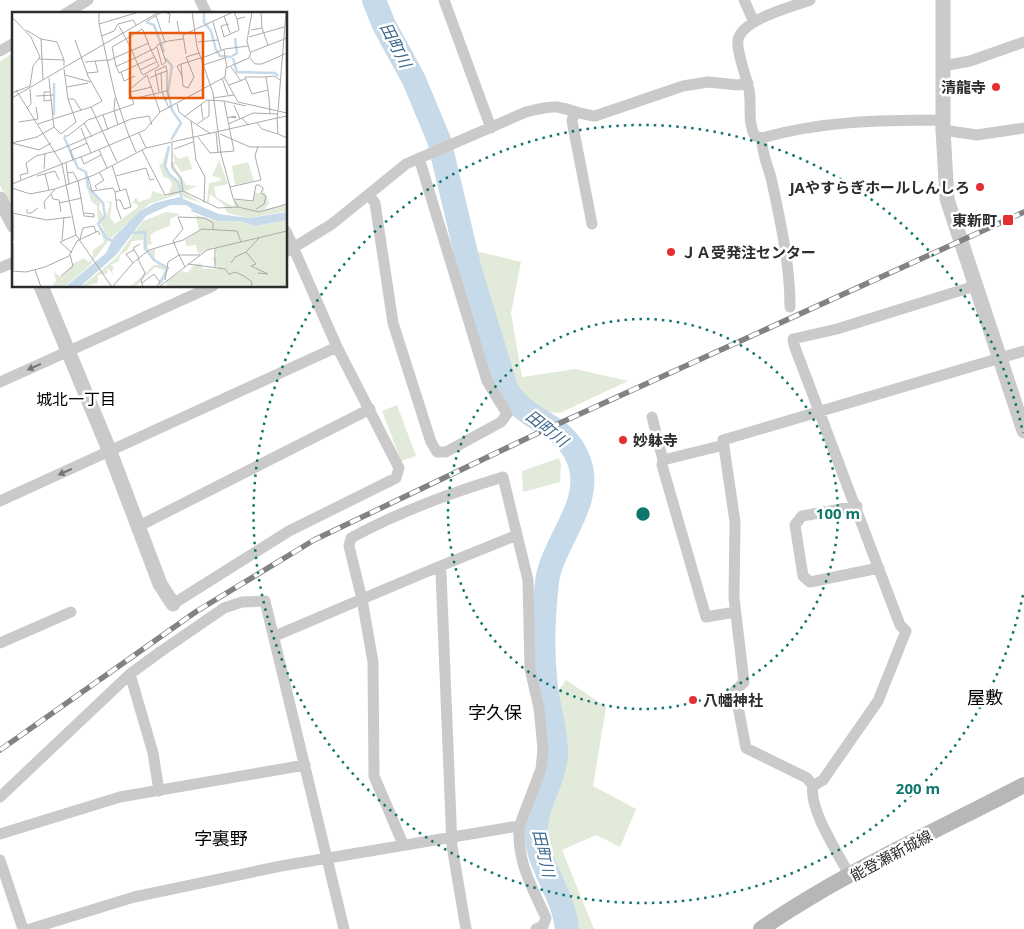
<svg xmlns="http://www.w3.org/2000/svg" width="1024" height="929" viewBox="0 0 1024 929" font-family="'Noto Sans','Noto Sans JP',sans-serif">
  <style>
    .green { fill: #e2eada }
    .lines { fill: none; stroke-linecap: round; stroke-linejoin: round }
    .river { stroke: #c6daea; stroke-width: 24 }
    .minor { stroke: #cacaca; stroke-width: 11 }
    .tertiary { stroke: #cacaca; stroke-width: 15 }
    .secondary { stroke: #b7b7b7; stroke-width: 16 }
    .rail-casing { stroke: #828282; stroke-width: 5.5 }
    .rail { stroke: #fff; stroke-width: 4; stroke-dasharray: 11; stroke-linecap: butt }
    .oneway { fill: #747474 }
    .ring { fill: none; stroke: #0f766e; stroke-width: 2.5; stroke-dasharray: 2.5 5 }
    .poi-dot { fill: #e32f32; stroke: #fff; stroke-width: 2 }
    .labels { text-anchor: middle; dominant-baseline: central; stroke-width: 5; stroke-linejoin: round; paint-order: stroke }
    .poi-label { font-size: 15px; font-weight: bold; fill: #2d2d2d; stroke: #fff; text-anchor: end }
    .street-label { font-size: 15px; fill: #2d2d2d; stroke: #fff }
    .water-label { font-size: 16px; font-style: italic; fill: #3c698d; stroke: #fff }
    .neighbourhood-label { font-size: 16px; fill: #000; stroke: #fff }
    .quarter-label { font-size: 18px; fill: #000; stroke: #fff }
    .inset-river { fill: none; stroke: #c6daea; stroke-width: 2.5 }
    .inset-road { fill: none; stroke: #ababab; stroke-width: 1 }
    .view { fill: #e8590c; fill-opacity: 0.15; stroke: #e8590c; stroke-width: 2.5 }
    .inset-edge { fill: none; stroke: #2d2d2d; stroke-width: 2.5 }
    .centre { fill: #0f766e; stroke: #fff; stroke-width: 2.5 }
    .ring-label { font-size: 15px; text-anchor: middle; font-weight: bold; fill: #0f766e; stroke: #fff; stroke-width: 5; stroke-linejoin: round; paint-order: stroke }
  </style>
  <rect width="100%" height="100%" fill="#fff"/>
  <path class="green" d="M13,53L14,54V214L0,185V61Z
    M472,250L521,262L511,313L522,377L576,369L628,381L560,413L546,412L524,401L511,377Z
    M397,405L416,456L401,461L382,411Z
    M559,458L561,464L560,482L523,492L522,471Z
    M566,680L606,707L593,786L636,809L620,847L596,835L562,850L594,929H573C568,896 544,869 543,835C542,810 558,785 564,761C569,739 561,716 556,694Z"/>
  <g class="lines">
    <path class="river" d="M374,0L384,25L414,80L439,140L470,270L507,391C511,396 515,401 519,405C540,425 567,428 579,461C595,503 552,542 547,582C543,616 542,654 546,688C549,710 556,730 556,752C556,781 533,806 536,836C540,869 564,896 567,929"/>
    <path class="minor" d="M200,0L207,14
      M444,0L491,128
      M744,0L754,22
      M65,14L88,0
      M0,51L14,43
      M943,66L970,61L1024,42
      M574,112L572,121L592,224
      M943,130L977,135L1024,128
      M762,138C821,121 881,120 942,120
      M369,195L375,203L393,323L431,442L437,452H446L501,422L507,414L487,381L419,158
      M288,251L332,224L406,164L526,112C536,110 546,106 557,107C570,109 582,115 595,116L683,86L708,82L738,85L748,83
      M0,268L14,262
      M975,286L837,329L793,339L794,345L900,625L906,631L878,701L823,780L813,786L807,778L746,748L735,691L744,682L734,598L735,522L723,440L1024,351
      M790,307C790,265 781,224 772,182C769,168 761,153 762,138L755,136C747,122 752,104 749,90C747,78 736,51 738,40C742,19 792,7 810,0
      M0,382L213,286
      M652,417L663,460
      M724,445L663,460L662,465L706,617L735,612
      M0,501L337,347
      M857,506L802,516L795,525L803,576L810,582L879,568
      M139,526L370,409
      M517,535L528,580L530,669L539,708L543,749L541,769L519,827
      M173,604L289,531L396,478L399,468L337,347L286,231
      M275,636L362,599L349,546L351,538C400,511 450,493 503,477L517,535L438,567L441,573L452,846L466,929
      M0,643L71,612
      M130,674L153,753L159,791
      M813,786C808,808 839,855 850,876
      M0,797L130,674L160,652L224,608L242,602L265,601L344,929
      M0,834L120,797L305,765
      M403,844L374,776L373,662L362,599L438,567
      M0,860L23,929
      M30,929L134,897L281,866L512,827H519C517,862 532,887 546,918L543,926L536,929"/>
    <path class="tertiary" d="M943,0V130L947,199L1024,431
      M0,199L14,226
      M41,286L110,452L160,584L173,604"/>
    <path class="secondary" d="M761,929C840,874 938,830 1024,785"/>
    <defs>
      <path id="rail" d="M0,750L197,611L314,540L538,433L1024,212"/>
    </defs>
    <use href="#rail" class="rail-casing"/>
    <use href="#rail" class="rail"/>
  </g>
  <defs><path id="oneway-solid" d="M-6-.8H1V-3.2L6.5 0L1 3.2V.8H-6Z" transform="scale(1.25)"/></defs>
  <g class="oneway">
    <use href="#oneway-solid" transform="translate(34 367) rotate(156)"/>
    <use href="#oneway-solid" transform="translate(65 472) rotate(156)"/>
  </g>
  <g class="ring">
    <circle cx="643" cy="514" r="195"/>
    <path d="M1023 595A389 389 0 1 1 1023 433"/>
  </g>
  <g class="poi-dot">
    <circle cx="996" cy="87" r="5"/>
    <circle cx="980" cy="187" r="5"/>
    <rect x="1002" y="214" width="12" height="12" rx="2.5"/>
    <circle cx="671" cy="252" r="5"/>
    <circle cx="623" cy="440" r="5"/>
    <circle cx="693" cy="700" r="5"/>
  </g>
  <g class="labels">
    <g class="poi-label">
      <text x="986" y="87">清龍寺</text>
      <text x="970" y="187">JAやすらぎホールしんしろ</text>
      <text x="997" y="220">東新町</text>
      <text x="681" y="252" text-anchor="start">ＪＡ受発注センター</text>
      <text x="633" y="440" text-anchor="start">妙躰寺</text>
      <text x="703" y="700" text-anchor="start">八幡神社</text>
    </g>
    <g class="street-label">
      <text transform="translate(891 855) rotate(-28)">能登瀬新城線</text>
    </g>
    <g class="water-label">
      <text transform="translate(396 45) rotate(63)">田町川</text>
      <text transform="translate(547 428) rotate(38)">田町川</text>
      <text transform="translate(544 853) rotate(77)">田町川</text>
    </g>
    <g class="neighbourhood-label">
      <text x="76" y="399">城北一丁目</text>
    </g>
    <g class="quarter-label">
      <text x="985" y="697">屋敷</text>
      <text x="495" y="712">字久保</text>
      <text x="221" y="838">字裏野</text>
    </g>
  </g>
  <g transform="translate(12 12)">
    <rect width="275" height="275" fill="#fff"/>
    <path d="M156,133L154,155L157,162L169,170L159,156V150H163L160,139L166,147L176,144L180,157L169,160L163,151V155L174,173L185,174L172,180L189,191L171,185L170,181L137,192L97,228L77,254L52,275H39L44,269L42,260L49,265L62,251L73,246L76,250L80,248L81,238L92,230L87,215L95,227L97,228L88,210L94,205L98,192L94,189L100,190L98,205L103,212L126,195L124,191L120,192L124,185L127,190L139,186L140,179L156,184L160,172L157,167L151,165L147,152H150ZM207,148L216,172L202,175L204,185L222,195V187L240,190L243,181H251V176L257,191L252,198L275,192V199L237,206L215,201L212,193L198,182L197,191H191L195,189L197,171L208,169L209,166L200,164ZM236,150L242,169L223,173L220,154ZM74,172L89,189L87,196L92,205L86,209L85,194L79,189ZM154,200L169,202L158,207V214L142,220L138,224L140,232L135,233L137,237L132,238L131,228L120,229L115,239L108,243L107,249L99,253L102,256L100,259L102,264L96,256L95,262L86,263V271L69,275L105,245L131,209ZM172,200L205,209H229L243,214L275,208V275H156L154,269L170,259L175,261L182,253L189,251L191,257H206L200,246L205,245L203,235L186,242L184,233L174,234L173,228L187,219L184,204ZM143,237V248L156,255L153,267L150,271L147,273L154,259L143,255L125,273L118,275L142,253H146L137,239Z" fill="#e2eada"/>
    <path d="M167,185L207,202L237,206L275,200V208L243,214L229,209H205L178,199L181,198L174,193H158L134,204L104,243L68,275H53L94,241L101,226L128,199L143,191Z" fill="#c6daea"/>
    <path class="inset-river" d="M192,0V10L199,19L204,38L208,44L220,45M134,10L142,13L152,40M220,44L225,41L223,26M153,46L160,54L156,80L160,98L169,111L159,128M221,46L225,60L263,61L266,64M42,103V71M52,125L66,156L74,160L76,175L91,191L93,204L86,212L95,227L101,229M157,134L153,154L157,162L166,170L170,188M118,221L133,220V236L142,248L156,256L147,272M1,229V203M1,258V231"/>
    <path class="inset-road" d="M87,0V12L103,83L117,124M152,0L158,2L157,11M180,0L185,35L201,81L209,142L221,186L226,195L247,200L275,192M222,0L225,7L233,5M274,0L266,99L275,101M144,4L153,30M212,4L218,21M0,5L19,25L28,45L21,54L18,74L0,81M135,9L150,0M165,9L167,20L172,22M201,10L209,38M87,12L127,0M217,12L209,14L212,25L227,18L225,7M107,14L114,27L120,39L126,53L130,62L131,63L147,54L139,38L131,18L130,17L114,27L100,35L104,54H105L123,46L139,38L142,37L147,32L156,29L171,27M250,16L256,33M14,18L29,27L45,30L52,48M239,18L250,16L249,0M90,24L102,19L106,12L121,8L124,13M237,25L272,15M29,27L31,68M63,28L76,64L90,89L79,95L105,150M186,30L206,28M145,35L150,53L154,50L148,32M212,38L215,56M238,40L235,29L240,0M187,41L174,45L182,65L176,76L171,74L169,52L176,50L188,46H190L213,37L236,34M174,42L171,23L221,0M238,46L243,52H250L275,41M27,47L52,48V54M95,49L137,31M73,50L95,48M169,52L165,54L170,64M191,53L213,46M104,54L107,61L142,45M219,55L229,69M128,58L144,50M155,59V79M109,60L112,69L123,64M75,61L86,60L83,49M53,63L79,70M254,65L262,64L268,68M37,66L41,107L79,95M138,66L144,63L143,59L154,54L155,59L149,61L150,80L157,96M210,66L216,83M217,73L233,67M55,75L76,71M4,78L50,152L79,141M256,78L240,82L233,65H254L256,78L257,86L258,102M39,80H32V89L40,88M118,80L140,75M147,80L144,63L149,61M24,84L42,83M0,86L147,0M103,86L102,98L106,113M201,86L222,83M56,87H62L69,98M120,87L155,79L157,86L152,88M212,89L234,94M165,92L167,100L179,109L184,148L193,165L192,190M189,92L191,107M222,93L228,107M15,96L19,92L18,77M91,103L96,118M275,104L265,106L266,122L275,126M172,105L195,88L212,89L222,139L198,141L186,125M215,106L223,104L224,106L219,105M230,106L241,101L266,102M179,109L199,122M7,110L26,107L24,95M72,111L80,125M245,111L250,117L266,122M26,112L41,107L42,115L49,122L64,110L56,87L52,57M185,112L197,104V88M216,112L230,106L236,113M69,116L79,141L133,118L148,100L213,65L214,56L237,46L239,40L275,26M204,120L206,141M127,121L134,136M208,122L238,135H275M52,124H56L76,108L122,92L117,78L135,63L148,100M117,124L124,140M0,131L25,125L42,115M0,131L27,138L39,131M160,131V155L169,166L171,179M162,137L181,130M87,138L95,156M130,138L153,183L171,179L206,196L226,195M69,145L72,152L89,143M61,148L58,139L75,131M54,151L57,173M100,153L108,179M32,157L33,142M56,161L61,160L66,169M33,162L37,178M25,164L43,159L47,168M104,164L134,156L138,168L142,167M76,165L80,179L101,176L103,180M9,168L8,163L16,161L14,151L24,144L44,139L119,107L137,104L140,113M66,169L72,204L82,205V202L72,201M0,172L50,152L64,223L100,275M218,175L249,168L243,144L246,134M0,176L18,182L43,177L82,163L134,136L265,106L266,99L226,90L212,65M85,177L83,174L92,168L87,160M39,182L41,187L47,188L49,200M223,187L241,189L244,173H247L251,176L249,181L254,184L252,192L244,197M104,188H108L112,197L119,195L114,177L103,180L105,196L109,207M47,191L70,186M15,197V201H19L26,196M33,197L32,190L43,177M0,201L35,208L59,205M68,227L71,216L82,214L84,220M50,228L52,205M203,236V256M60,241L48,230L64,223M127,246L121,236L128,232M126,247L133,261L129,268L131,275M121,251L114,242L122,238M219,251L223,245L234,240M176,252L213,257L218,263M173,255L167,243H188M23,258L29,275M0,259L14,260L33,255L57,244L65,229L86,219L88,223M246,261L256,262L239,254L244,252L234,240L247,226M218,262L223,260L232,264L240,270L239,275M49,264L61,254L58,243M153,268L156,250L167,243L161,229L171,217L166,205L193,206L201,211V217M130,271L142,262L148,270L144,275M101,274L121,251L137,238L171,228L190,217L225,219L229,230M147,275L195,238L275,219"/>
    <path class="view" d="M118,21H191V86H118Z"/>
    <rect width="275" height="275" class="inset-edge"/>
  </g>
  <circle cx="643" cy="514" r="8" class="centre"/>
  <g class="ring-label">
    <text x="838" y="519">100 m</text>
    <text x="918" y="794">200 m</text>
  </g>
</svg>
